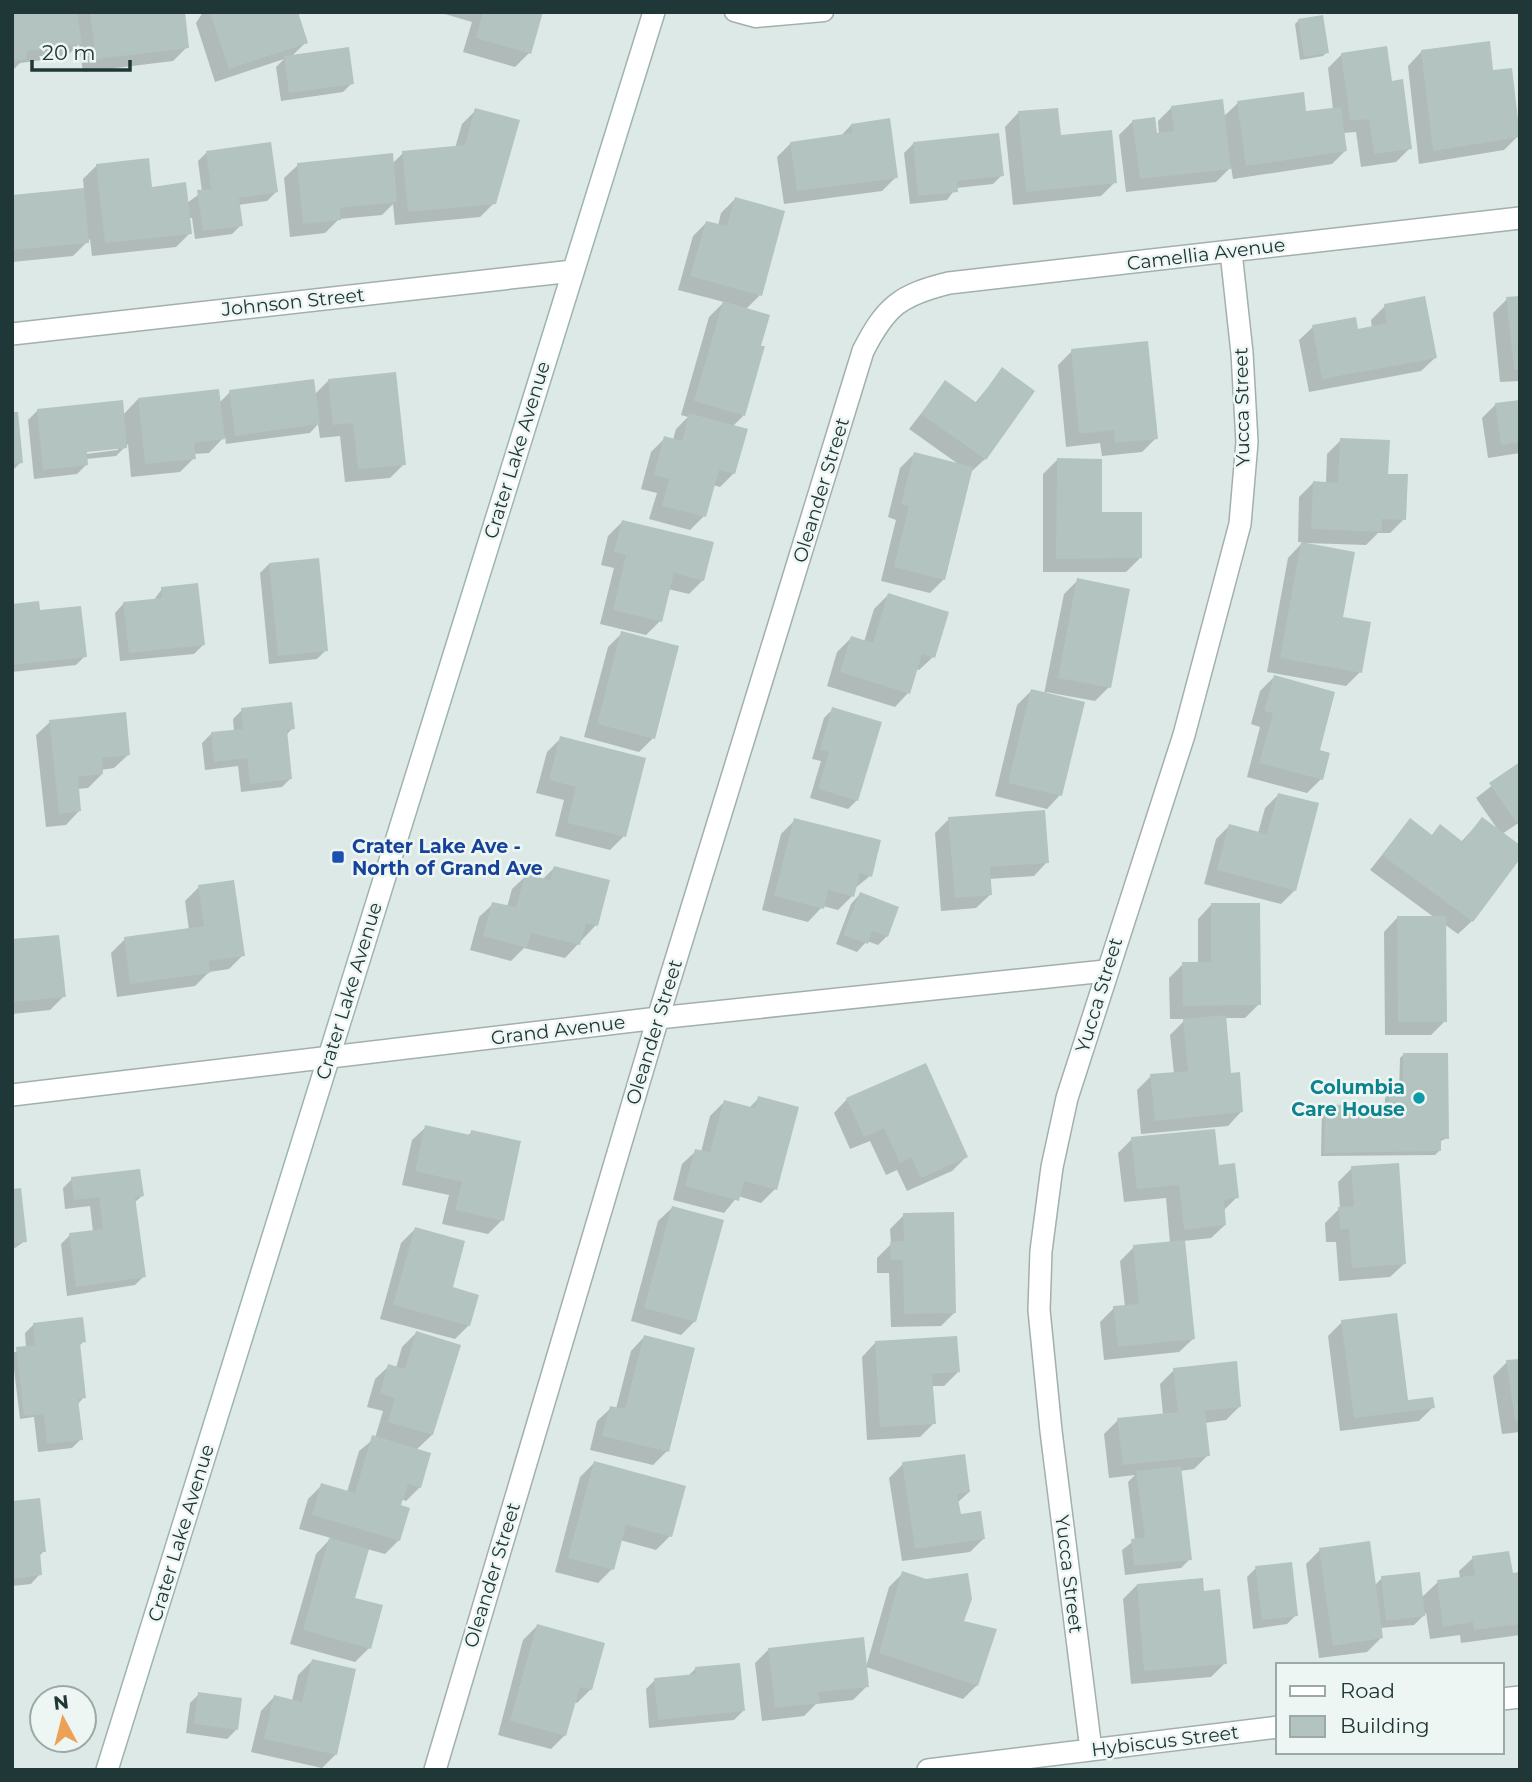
<svg xmlns="http://www.w3.org/2000/svg" width="1532" height="1782" viewBox="0 0 1532 1782" font-family="Montserrat,sans-serif">
  <style>
    .shadow { fill: #0003; fill-rule: evenodd }
    .building { fill: #b3c3c0 }
    .lines { fill: none; stroke-linecap: round; stroke-linejoin: round }
    .service-casing { stroke: #a1b0ae; stroke-width: 21 }
    .minor-casing { stroke: #a1b0ae; stroke-width: 24 }
    .secondary-casing { stroke: #9db4b1; stroke-width: 24 }
    .service { stroke: #fff; stroke-width: 18 }
    .minor { stroke: #fff; stroke-width: 21 }
    .secondary { stroke: #fff; stroke-width: 21 }
    .transit-dot { fill: #1a4fb4; stroke: #edf6f3; stroke-width: 2.5 }
    .culture-dot { fill: #0f9aa8; stroke: #edf6f3; stroke-width: 2.5 }
    .labels { text-anchor: middle; dominant-baseline: central; stroke-width: 5; stroke-linejoin: round; paint-order: stroke }
    .street-label { font-size: 19px; fill: #203737; stroke: #edf6f3 }
    .transit-label { font-size: 19px; font-weight: bold; fill: #164399; stroke: #edf6f3; text-anchor: start }
    .culture-label { font-size: 19px; font-weight: bold; fill: #0d838f; stroke: #edf6f3; text-anchor: end }
  </style>
  <rect width="100%" height="100%" fill="#dde9e6"/>
  <path class="shadow" d="M12,12H183L187,47L173,61L83,72L79,44L66,57L20,63L12,71Z
    M203,12H296L306,42L291,57L352,83L343,92L281,101L276,67L284,59L215,82L196,23Z
    M438,12H541L529,53L515,67L463,52L472,22Z
    M1299,20L1327,52L1323,56L1300,60L1295,24Z
    M1421,52L1492,72L1518,136L1504,150L1419,164L1408,66Z
    M1342,54L1391,83L1410,148L1396,162L1361,167L1356,132L1343,133L1345,151L1332,164L1233,179L1231,167L1216,182L1126,192L1119,135L1133,121L1155,135H1159L1158,121L1172,107L1223,117L1238,103L1305,113L1333,109L1328,68Z
    M476,110L494,203L480,217L395,225L393,204L382,215L339,219L325,233L290,237L284,178L298,165L392,164L403,153L455,148L462,124Z
    M1018,113L1060,137L1115,182L1101,196L1013,205L1005,127Z
    M851,125L896,177L882,191L784,204L777,157L791,143L841,136Z
    M913,144L1002,175L993,184L956,188L947,200L910,204L904,153Z
    M207,152L276,192L267,201L238,205L241,225L232,234L195,239L192,218H188L190,233L176,247L92,256L90,239L73,256L12,262L13,197L84,190L83,179L97,165L187,203L202,192L198,161Z
    M735,199L760,295L746,309L759,347L763,348L743,416L732,427L734,473L720,487L713,485L704,516L690,530L649,519L657,493L641,489L651,452L665,438L673,440L676,429L688,417L681,415L709,317L724,302L678,290L693,236L706,223L718,226L721,213Z
    M1520,298V381L1500,382L1493,313L1507,299Z
    M1385,306L1435,358L1421,371L1309,392L1299,340L1313,327L1357,331L1372,328L1371,320Z
    M1072,351L1156,438L1142,452L1102,456L1100,443L1066,447L1058,365Z
    M1002,370L985,459L971,472L944,579L930,593L881,581L896,520L888,517L900,468L914,454L961,466L909,429L945,383L975,403Z
    M329,380L404,464L390,478L345,482L340,436L320,438L318,424L310,433L226,444L225,436L209,453L193,454L194,458L180,472L131,477L128,444L116,456L86,459V465L77,474L34,479L28,420L37,411L122,416L138,399L219,403L230,392L315,394ZM118,447V450L78,455V451Z
    M1520,401V453L1488,458L1482,418L1496,404Z
    M12,414L21,462L12,471Z
    M1341,440L1387,475L1404,519L1390,533H1378L1366,545L1306,543L1341,618L1360,672L1346,686L1267,672L1288,558L1303,542H1298L1299,497L1313,483L1326,484L1327,454Z
    M1057,460L1140,558L1126,572H1043V474Z
    M622,522L703,580L689,594L668,589L660,621L646,635L600,624L614,568L601,565L608,536Z
    M269,564L326,650L317,659L269,664L260,573Z
    M1078,580L1109,687L1095,701L1046,692L1060,795L1047,809L995,796L1017,705L1031,691L1044,694L1064,594Z
    M162,589L203,645L194,654L120,661L115,613L124,603L153,601Z
    M888,595L933,657L919,670L916,669L908,693L895,707L827,686L837,652L851,638L864,642L874,609Z
    M12,605L38,612L85,656L76,665L12,672Z
    M622,633L653,738L639,752L584,737L608,647Z
    M1274,677L1318,751L1321,779L1307,793L1247,777L1260,727L1251,724L1260,691Z
    M833,709L857,800L848,809L810,798L821,761L812,759L824,718Z
    M242,710L293,728L286,735L291,778L282,787L241,792L238,766L205,770L202,743L211,734L234,732L233,719Z
    M50,722L128,755L114,768L101,770L102,774L88,788L77,789L79,811L66,825L46,827L36,735Z
    M561,738L624,836L610,850L555,836L564,800L536,793L547,752Z
    M1520,764V822L1502,834L1472,921L1458,934L1444,924L1445,1021L1431,1035H1385L1384,932L1397,918H1435L1370,870L1410,820L1431,836L1440,827L1461,842L1482,819L1498,830L1476,798Z
    M1279,794L1295,890L1281,904L1204,884L1216,839L1229,826L1258,833L1265,808Z
    M949,819L1047,862L1034,876L989,879L990,895L976,908L941,911L935,833Z
    M795,820L870,876L854,889L852,896L838,910L823,906L808,922L762,910L781,834Z
    M554,868L596,925L565,958L524,948L511,961L470,950L479,917L493,904L507,907L512,889L526,876L542,880Z
    M199,887L243,955L229,969L209,972L195,986L117,997L111,953L125,939L189,930L185,901Z
    M860,894L887,936L878,945L867,941L857,952L836,944L851,904Z
    M1211,905L1259,1004L1245,1018H1225L1230,1075L1241,1112L1228,1126L1141,1134L1137,1090L1151,1076L1174,1074L1170,1035L1186,1019H1170L1169,978L1183,964H1198V919Z
    M12,941L64,996L50,1010L12,1014Z
    M1404,1054L1447,1138L1439,1142V1151L1435,1155L1321,1156L1322,1110L1326,1106H1385V1098L1389,1094H1399L1400,1058Z
    M759,1098L775,1189L761,1203L738,1196L724,1213L673,1200L682,1164L696,1151L701,1152L710,1116L724,1102L749,1108Z
    M847,1099L966,1157L952,1171L907,1191L897,1170L886,1175L870,1141L850,1149L834,1113Z
    M426,1127L467,1136L472,1132L502,1220L488,1234L442,1224L449,1195L402,1185L412,1140Z
    M1132,1139L1217,1166L1237,1197L1223,1211L1225,1225L1211,1238L1183,1241L1193,1339L1179,1352L1104,1360L1100,1322L1114,1308L1125,1307L1120,1261L1134,1247L1170,1243L1166,1198L1124,1202L1118,1153Z
    M1352,1168L1404,1264L1390,1277L1339,1281L1336,1242H1326L1325,1223L1340,1208L1338,1182Z
    M72,1179L142,1196L134,1203L144,1276L135,1285L67,1296L61,1244L70,1235L93,1232L90,1206L65,1209L63,1188Z
    M12,1191L25,1241L12,1250Z
    M672,1208L695,1321L681,1335L631,1321L658,1221Z
    M904,1215L955,1312L941,1326L891,1327L889,1273H877V1258L891,1244L890,1229Z
    M415,1229L469,1325L455,1339L380,1319L401,1243Z
    M1342,1322L1407,1402L1433,1407L1419,1421L1340,1431L1328,1336Z
    M34,1324L84,1341L78,1347L84,1397L77,1405L81,1439L72,1448L38,1452L34,1417L20,1419L12,1353L26,1348L25,1333Z
    M416,1333L432,1435L416,1450L420,1487L406,1501L401,1499L399,1540L385,1554L367,1549L353,1599L369,1648L355,1662L290,1644L316,1554L331,1538L299,1529L308,1499L322,1485L347,1492L359,1451L375,1438L383,1411L367,1407L375,1379L389,1366L396,1368L402,1347Z
    M644,1337L667,1451L653,1465L590,1450L597,1421L611,1408L616,1409L631,1351Z
    M875,1343L958,1372L944,1386H931L934,1423L920,1437L867,1440L862,1357Z
    M1520,1360V1432L1502,1434L1493,1376L1507,1362Z
    M1174,1370L1240,1406L1226,1420L1205,1423L1208,1455L1194,1469L1180,1471L1190,1559L1181,1568L1125,1575L1122,1550L1135,1540L1128,1482L1135,1475L1109,1478L1104,1434L1118,1420L1163,1415L1160,1384Z
    M594,1463L670,1536L656,1550L620,1540L612,1569L598,1583L555,1572L580,1477Z
    M903,1464L969,1492L957,1503L959,1516L984,1538L970,1552L902,1561L889,1478Z
    M12,1503L44,1551L38,1557L40,1574L31,1584L12,1586Z
    M1320,1550L1374,1586L1382,1578L1421,1598L1438,1582L1460,1579L1459,1571L1473,1558L1511,1575L1520,1574V1635L1461,1643L1460,1635L1430,1639L1426,1613L1414,1625L1380,1628L1381,1638L1367,1652L1319,1658L1306,1564Z
    M1256,1568L1296,1615L1287,1624L1253,1629L1247,1577Z
    M903,1573L977,1685L963,1699L866,1667L889,1587Z
    M1137,1585L1202,1592L1225,1663L1211,1677L1131,1684L1123,1599Z
    M537,1626L591,1689L577,1703L574,1702L565,1735L551,1749L498,1735L523,1640Z
    M769,1649L867,1686L853,1700L816,1704L804,1716L762,1721L755,1663Z
    M312,1661L336,1754L322,1768L251,1752L261,1711L274,1697L292,1701L298,1675Z
    M696,1668L743,1711L734,1720L649,1728L646,1689L655,1680L687,1677Z
    M199,1694L236,1730L227,1739L186,1733L190,1703Z"/>
  <path class="building" d="M12,12H77L82,44L26,51L27,59L12,61Z
    M90,12H185L189,48L96,59Z
    M210,12H298L308,43L229,69Z
    M483,12H543L531,54L476,38Z
    M1323,15L1329,53L1304,57L1298,19Z
    M1490,41L1493,70L1512,68L1520,137L1433,151L1421,50Z
    M1387,46L1392,81L1403,79L1412,149L1374,154L1369,119L1350,121L1341,53Z
    M349,47L354,84L289,93L284,56Z
    M1304,92L1306,111L1341,107L1347,151L1246,166L1237,101Z
    M1223,99L1231,169L1140,179L1132,120L1155,117L1157,133L1174,131L1171,106Z
    M475,108L520,120L496,204L408,212L402,151L465,145Z
    M1058,108L1061,135L1112,130L1117,183L1026,192L1018,111Z
    M890,118L898,178L797,191L790,142L852,133L851,124Z
    M999,133L1004,176L957,181L958,192L918,196L913,142Z
    M271,142L278,192L239,198L243,226L203,231L197,190L211,189L206,151Z
    M393,153L397,202L340,208L341,220L303,224L297,163Z
    M149,158L152,187L186,182L192,234L105,243L96,164Z
    M84,188L89,243L12,250V195Z
    M735,197L785,211L762,296L690,276L706,221L727,226Z
    M1425,296L1437,358L1322,379L1312,325L1356,317L1358,329L1387,323L1384,304Z
    M1520,296V369H1514L1506,297Z
    M723,301L770,315L761,346H765L745,416L694,401Z
    M1148,341L1158,439L1115,443L1114,430L1079,434L1071,349Z
    M1002,367L1035,391L986,460L921,414L945,380L977,403Z
    M396,372L406,465L358,469L353,423L333,425L328,379Z
    M314,379L320,424L235,436L229,390Z
    M219,389L225,439L194,443L196,459L145,464L138,398Z
    M123,400L127,448L87,452L88,465L43,470L37,409Z
    M1520,400V442L1501,445L1495,403Z
    M12,412H18L23,463L12,464Z
    M689,413L748,429L735,474L719,470L706,517L662,506L669,479L654,475L664,436L682,441Z
    M1340,438L1390,440L1388,474H1408L1406,520L1382,519V532L1311,529L1313,481L1338,483Z
    M914,452L973,467L945,580L894,567L909,506L901,504Z
    M1057,458L1102,459V512H1142V558L1056,559Z
    M622,520L714,542L704,581L674,573L662,622L613,610L626,555L614,552Z
    M1301,542L1355,552L1343,617L1371,622L1362,673L1280,658Z
    M319,558L328,651L278,656L269,563Z
    M1077,578L1130,589L1111,688L1058,678Z
    M198,583L205,645L129,653L123,602L162,598L161,587Z
    M888,593L949,612L935,658L922,654L910,694L840,672L851,636L873,643Z
    M39,601L40,610L81,606L87,657L12,665V604Z
    M621,631L679,646L655,739L597,724Z
    M1274,675L1335,692L1320,750L1330,753L1323,780L1259,763L1273,713L1264,711Z
    M1031,689L1085,702L1062,796L1008,783Z
    M292,702L295,729L287,730L292,779L250,784L247,758L214,762L211,732L243,729L241,708Z
    M832,707L882,722L858,801L818,789L829,752L820,750Z
    M126,712L130,755L102,758L103,774L78,777L81,811L59,814L49,720Z
    M560,736L646,758L626,837L567,823L576,787L549,780Z
    M1520,762V820L1516,822L1489,783Z
    M1278,793L1319,803L1296,891L1217,870L1229,824L1267,834Z
    M1045,810L1049,863L990,867L992,895L955,898L948,817Z
    M1482,817L1520,845V859L1473,922L1382,855L1410,818L1432,835L1440,824L1463,842Z
    M794,818L881,840L872,877L860,873L854,897L828,890L824,909L774,896Z
    M554,866L610,880L598,926L586,923L580,945L531,933L527,948L483,936L492,902L516,907L525,874L550,880Z
    M234,880L245,956L209,961L210,973L130,984L124,937L204,926L198,885Z
    M860,892L899,907L888,937L872,931L868,944L843,935Z
    M1211,903H1260L1261,1005L1183,1006L1182,962H1211Z
    M1397,916H1446L1447,1022H1398Z
    M59,935L66,997L12,1002V939Z
    M1226,1015L1231,1073L1240,1072L1243,1112L1155,1121L1150,1074L1188,1071L1183,1019Z
    M1403,1053H1448L1449,1139L1441,1138V1151L1324,1153L1325,1105L1389,1104L1388,1092H1403Z
    M926,1063L968,1157L921,1178L911,1157L900,1163L884,1128L864,1137L846,1098Z
    M758,1096L799,1107L777,1190L744,1181L739,1201L685,1186L695,1149L710,1152L724,1100L755,1108Z
    M425,1125L470,1135L471,1130L521,1141L504,1221L455,1210L462,1182L415,1171Z
    M1215,1129L1219,1165L1235,1163L1239,1198L1224,1200L1226,1225L1184,1230L1179,1185L1137,1189L1131,1137Z
    M1399,1163L1406,1264L1352,1268L1349,1229H1340L1338,1207L1354,1206L1351,1166Z
    M140,1169L144,1196L135,1197L146,1277L76,1287L69,1233L103,1229L99,1197L74,1200L71,1177Z
    M21,1188L27,1242L12,1243V1189Z
    M672,1206L724,1220L696,1322L644,1308Z
    M954,1212L956,1313L904,1314L903,1260H891L890,1242L904,1241L903,1213Z
    M415,1227L465,1241L453,1287L479,1295L470,1326L393,1305Z
    M1185,1240L1195,1339L1118,1347L1113,1306L1139,1304L1133,1245Z
    M1397,1313L1408,1400L1433,1397L1435,1408L1354,1418L1341,1320Z
    M83,1317L86,1342L80,1343L86,1398L78,1399L83,1440L47,1444L44,1414L24,1416L16,1347L35,1345L33,1323Z
    M416,1331L461,1345L433,1435L388,1422L395,1398L380,1393L388,1364L405,1369Z
    M644,1335L695,1348L669,1452L602,1436L610,1406L625,1409Z
    M957,1336L960,1372L932,1374L936,1424L880,1427L875,1341Z
    M1520,1359V1421H1515L1506,1360Z
    M1237,1361L1241,1407L1205,1411L1210,1456L1123,1465L1117,1418L1178,1412L1173,1368Z
    M372,1435L431,1453L421,1488L408,1484L401,1505L410,1508L400,1541L312,1515L321,1483L355,1493Z
    M965,1454L970,1492L957,1494L961,1514L981,1511L985,1539L915,1549L902,1462Z
    M594,1461L686,1486L672,1537L626,1525L614,1570L568,1558Z
    M1181,1466L1192,1560L1134,1566L1131,1539L1145,1537L1136,1471Z
    M40,1498L46,1552H40L42,1575L12,1579V1501Z
    M329,1538L369,1549L355,1598L383,1605L371,1649L303,1630Z
    M1370,1541L1383,1638L1333,1646L1319,1548Z
    M1509,1551L1513,1573L1520,1572V1624L1474,1630L1473,1622L1443,1627L1437,1580L1475,1575L1472,1556Z
    M1292,1562L1298,1616L1262,1620L1255,1566Z
    M902,1571L926,1579L968,1573L972,1599L964,1621L997,1629L978,1686L879,1653Z
    M1420,1572L1425,1616L1386,1621L1381,1576Z
    M1203,1578L1204,1591L1220,1589L1227,1664L1144,1671L1137,1584Z
    M537,1624L605,1643L592,1690L580,1687L566,1736L510,1721Z
    M864,1637L869,1687L818,1692L820,1703L775,1708L768,1648Z
    M312,1659L356,1669L337,1755L264,1739L274,1695L302,1702Z
    M740,1663L745,1711L658,1720L654,1678L696,1674L695,1667Z
    M198,1692L242,1698L238,1730L194,1724Z"/>
  <g class="lines">
    <defs>
      <path id="service" d="M734,12L756,18L824,12"/>
      <path id="minor" d="M12,334L573,271
        M12,1095L658,1018L1105,971
        M1502,1699L1520,1697
        M1091,1750L1051,1431L1039,1310L1041,1251L1052,1167L1067,1098L1184,735L1240,524L1247,442L1242,353L1231,252
        M435,1770L658,1018L863,351C886,306 900,295 949,283L1520,218
        M928,1770L1278,1727"/>
      <path id="secondary" d="M107,1770L654,12"/>
    </defs>
    <use href="#service" class="service-casing"/>
    <use href="#minor" class="minor-casing"/>
    <use href="#secondary" class="secondary-casing"/>
    <use href="#service" class="service"/>
    <use href="#minor" class="minor"/>
    <use href="#secondary" class="secondary"/>
  </g>
  <rect class="transit-dot" x="331" y="850" width="14" height="14" rx="3.5"/>
  <circle class="culture-dot" cx="1419" cy="1098" r="7"/>
  <g class="labels">
    <g class="street-label">
      <text transform="translate(1206 254) rotate(-7)">Camellia Avenue</text>
      <text transform="translate(293 302) rotate(-6)">Johnson Street</text>
      <text transform="translate(1242 407) rotate(-91)">Yucca Street</text>
      <text transform="translate(517 450) rotate(-73)">Crater Lake Avenue</text>
      <text transform="translate(821 490) rotate(-73)">Oleander Street</text>
      <text transform="translate(349 991) rotate(-73)">Crater Lake Avenue</text>
      <text transform="translate(1099 995) rotate(-73)">Yucca Street</text>
      <text transform="translate(558 1030) rotate(-7)">Grand Avenue</text>
      <text transform="translate(654 1032) rotate(-73)">Oleander Street</text>
      <text transform="translate(181 1533) rotate(-73)">Crater Lake Avenue</text>
      <text transform="translate(1069 1574) rotate(83)">Yucca Street</text>
      <text transform="translate(492 1575) rotate(-73)">Oleander Street</text>
      <text transform="translate(1165 1741) rotate(-7)">Hybiscus Street</text>
    </g>
    <g class="transit-label">
      <text x="352" y="846">Crater Lake Ave -<tspan x="352" dy="22">North of Grand Ave</tspan></text>
    </g>
    <g class="culture-label">
      <text x="1405" y="1087">Columbia<tspan x="1405" dy="22">Care House</tspan></text>
    </g>
  </g>
  <rect width="1532" height="1782" fill="none" stroke="#203737" stroke-width="28"/>
  <rect x="1276" y="1663" width="228" height="91" fill="#edf6f3" stroke="#9baaa8" stroke-width="2"/>
  <rect x="1290" y="1686" width="35" height="10" fill="#ffffff" stroke="#9baaa8" stroke-width="2"/>
  <text x="1340" y="1698" font-size="21" fill="#203737">Road</text>
  <rect x="1290" y="1716" width="35" height="21" fill="#b3c3c0" stroke="#9baaa8" stroke-width="2"/>
  <text x="1340" y="1733" font-size="21" fill="#203737">Building</text>
  <g transform="translate(63 1719) rotate(353)"><circle r="33" fill="#edf6f3" stroke="#9baaa8" stroke-width="2"/>
  <path d="M0-5L12 26L0 18L-12 26Z" fill="#eda157"/>
  <text y="-10" font-size="19" font-weight="bold" text-anchor="middle" fill="#203737">N</text>
  </g>
  <path d="M32 60v10h98v-10" fill="none" stroke="#203737" stroke-width="3.5"/>
  <text x="42" y="60" font-size="21" fill="#203737" stroke="#edf6f3" stroke-width="5" paint-order="stroke">20 m</text>
</svg>
